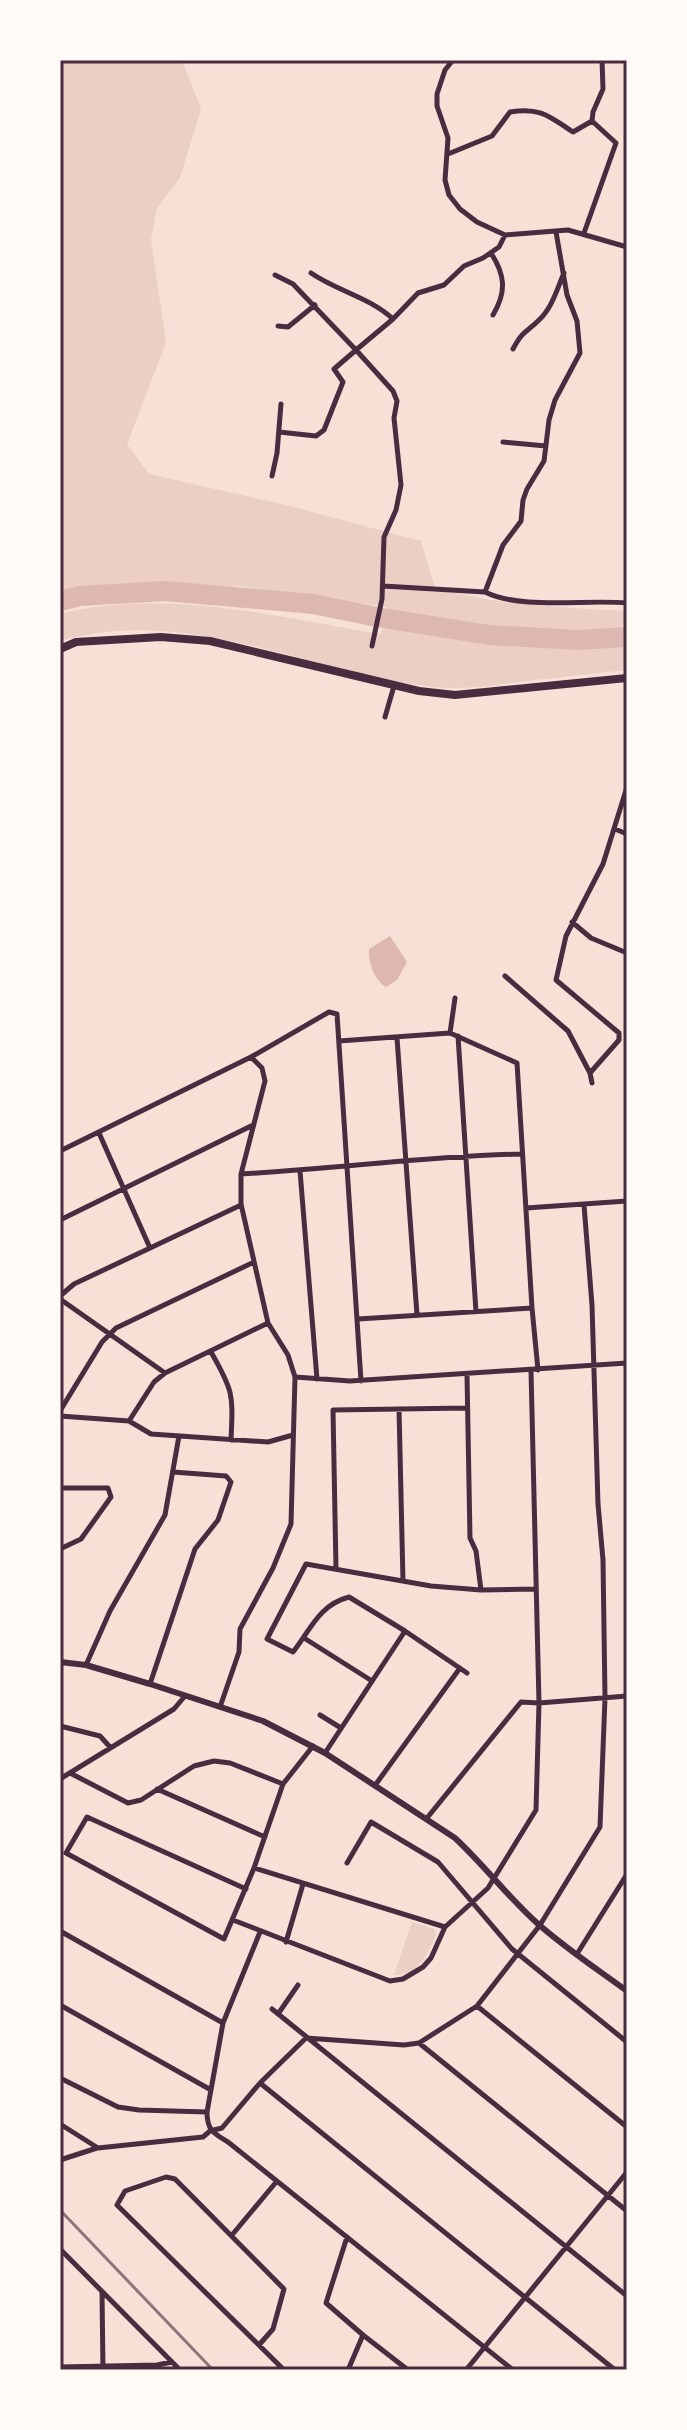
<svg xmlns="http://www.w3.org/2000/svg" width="687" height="2430" viewBox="0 0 687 2430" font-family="Raleway,sans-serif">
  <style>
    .green { fill: #ebcfc5 }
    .water { fill: #dcb8b0 }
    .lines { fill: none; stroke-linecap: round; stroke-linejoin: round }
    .river { stroke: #dcb8b0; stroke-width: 20 }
    .minor { stroke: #4a2c40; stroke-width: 5 }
    .secondary { stroke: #4a2c40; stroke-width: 6 }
    .trunk { stroke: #4a2c40; stroke-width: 8 }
    .rail { stroke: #8f747c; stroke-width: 3 }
    .neatline { fill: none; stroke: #4a2c40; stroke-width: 3 }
  </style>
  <rect width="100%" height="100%" fill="#f7e1d7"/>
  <path class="green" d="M60,60H182L201,109L180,178L157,208L151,239L166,343L127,444L149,474L286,505L421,541L436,591C457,591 476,598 497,601C540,606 583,609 627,611V670C591,674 554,678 518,682C490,686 460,690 432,687C308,673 189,604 60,641V614C165,587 277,617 381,634L387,607L238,586L192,591L60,593Z
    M412,1922L434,1929L436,1934C428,1954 419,1975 394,1975Z"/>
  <path class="water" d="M390,936L407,962L397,980L386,987C374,980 368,963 369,949Z"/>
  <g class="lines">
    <path class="river" d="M60,601L80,596L165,591L313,604L377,617L489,635L578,640L627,637"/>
    <path class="minor" d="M453,60L445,70L437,94V106L448,138L445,180L449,195L460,209L477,222L505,235L568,230L627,247
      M448,154L492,136L510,112C540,107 549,116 573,132L592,121
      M584,233L616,143L592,121L593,112L603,89L602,60
      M491,253C505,275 507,291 493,315
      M311,273C337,291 369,297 393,319
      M275,275L293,284L356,350L334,369L343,382L324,430L316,436L279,432
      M278,326L288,327L315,305
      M513,349C523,330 526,333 539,320C552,308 557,289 564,273
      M503,442L546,446
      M272,476L277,453L281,404
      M383,586L485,592C521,610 586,599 627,603
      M485,592L503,545L521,521L523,500L527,489L544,461L549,420L555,400L580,353L577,321L567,295L556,232
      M372,646L382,599L384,537L396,510L401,485L394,418L397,401L393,391L356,350L393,319L418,293L444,285L464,266L483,258L499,247L505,235
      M385,717L394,686
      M615,829L627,834
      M572,922L591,938L627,953
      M505,976L568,1031L590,1073L592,1083
      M450,1033L455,998
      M458,1036L476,1312
      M397,1038L417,1315
      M339,1041L450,1033L517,1063L532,1308L538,1370
      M590,1073L619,1040V1033L556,980L566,936L603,864L627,787
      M99,1133L150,1248
      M60,1151L251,1057L329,1012L337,1014L361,1381
      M300,1171L317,1379
      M241,1174C335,1169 428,1156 522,1154
      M526,1208L627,1201
      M60,1220L251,1126
      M60,1296L74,1284L241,1205
      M60,1299L165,1373L268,1323
      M358,1319L532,1308
      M211,1352C234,1392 233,1395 231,1440
      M467,1375L470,1538L476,1551L481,1590
      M295,1377L350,1381L627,1363
      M399,1409L403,1581
      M60,1411L102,1342L116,1328L254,1262
      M60,1416L129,1421L151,1434L268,1442L293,1435
      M129,1421L154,1382L165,1373
      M60,1488H108L111,1497L81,1539L60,1549
      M336,1569L333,1410L467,1408
      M405,1631L349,1597C319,1605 311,1629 293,1652L267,1639L306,1564L431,1586L481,1590L536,1589
      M304,1638L372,1681
      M86,1665L110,1611L165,1515L179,1436
      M150,1684L195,1549L218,1520L231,1482L226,1476L173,1472
      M220,1707L239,1652L240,1629L273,1568L291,1524L295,1377L288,1355L268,1323L241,1204V1174L265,1081L262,1068L251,1057
      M320,1715L341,1728
      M60,1726L100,1736L110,1747
      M325,1753L405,1631L467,1673
      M70,1773L128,1803L141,1800L194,1766L214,1761L230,1763L283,1784
      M60,1779L174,1709L185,1696
      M376,1784L460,1668
      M157,1789L265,1837
      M427,1818L521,1702L539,1703L627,1696
      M347,1863L371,1822L438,1862L512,1949L627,2042
      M254,1868L445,1927
      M246,1889L87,1817L66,1853L224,1939L254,1868L283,1784L313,1746
      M233,1920L390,1981L403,1979L423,1967L431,1958L445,1927L488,1888L536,1810L539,1703L531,1371
      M60,1931L223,2023
      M260,1932L223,2023L207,2112C207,2130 213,2133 228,2142L513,2370
      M286,1942L303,1884
      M577,1954L627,1874
      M60,2005L211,2090
      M477,2006L627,2127
      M272,2009L627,2296
      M278,2014L298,1985
      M419,2043L627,2211
      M60,2078L118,2107L139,2110L207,2112
      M260,2083L615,2370
      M60,2124L98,2148L203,2137L210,2131L222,2128L260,2083L306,2038L404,2045L419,2043L477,2006L540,1925L600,1827L605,1698L603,1560L598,1504L592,1305L584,1205
      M60,2162L63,2159L97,2148
      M232,2235L277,2181
      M347,2237L326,2303L363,2335L348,2370
      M60,2249L180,2370
      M102,2292L103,2370
      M363,2335L408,2370
      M259,2345L273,2329L284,2289L175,2179L166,2177L125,2191L117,2205L284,2370
      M60,2367L157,2365L172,2362
      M466,2370L627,2172"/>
    <path class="secondary" d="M60,1662L86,1665L150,1684L263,1721L325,1753L455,1838C484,1865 508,1897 537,1923C565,1948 597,1969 627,1991"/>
    <path class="trunk" d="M60,649L76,642L161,637L210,641L419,691L455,695L627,678"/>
    <path class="rail" d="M60,2210L213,2370"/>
  </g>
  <rect width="687" height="2430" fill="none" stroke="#fffaf5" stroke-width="124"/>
  <rect x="62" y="62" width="563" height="2306" class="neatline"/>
</svg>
